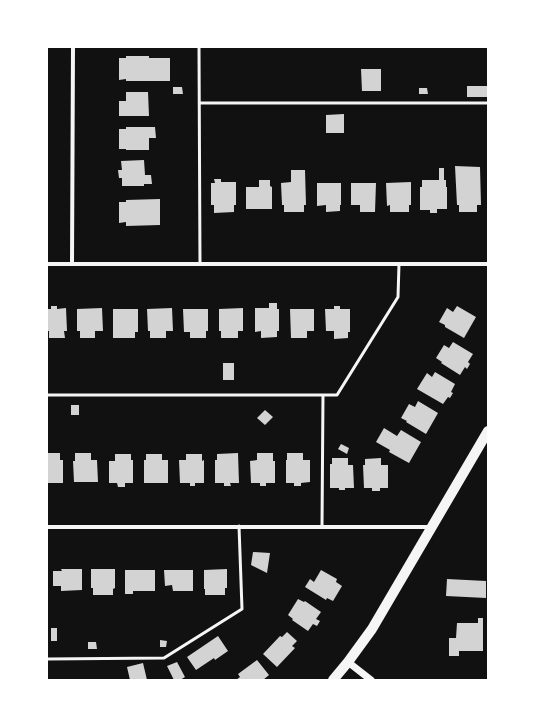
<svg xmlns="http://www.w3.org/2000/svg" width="535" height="727" viewBox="0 0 535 727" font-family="'Nunito Sans',sans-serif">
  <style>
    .building { fill: #d3d3d3 }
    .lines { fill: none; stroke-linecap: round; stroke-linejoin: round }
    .service { stroke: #f5f5f5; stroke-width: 3 }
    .minor { stroke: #f5f5f5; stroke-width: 4 }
    .tertiary { stroke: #f5f5f5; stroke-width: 7 }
    .primary { stroke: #f5f5f5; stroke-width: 10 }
  </style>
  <rect width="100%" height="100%" fill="#111"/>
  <path class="building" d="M126,56H149V58H170V81H126V79L119,80V58H126Z
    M361,69H381V91H362Z
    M467,86H487V97H467Z
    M173,87H182L183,94H173Z
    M419,88H427L428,94H419Z
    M126,92H148L149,116H119V101H126Z
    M344,114V133H326V115Z
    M126,127H155L156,138H149V150H126V149H119V129H126Z
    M144,160L145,175H151L152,184H144V186H122V178H119L118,170H122L121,161Z
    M455,166L480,167L481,205H477V212H459V205H457Z
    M439,168H444V180H446V187H447V209H437V213H430V210H420V187H422V180H439Z
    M291,170H305L306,205H304V212H284V205H282L281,183L291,182Z
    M214,179H221V182H236V205H234V212L214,213V205H211V183H215Z
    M259,180H270V186L272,187V209H246V187H259Z
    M411,182V205H409V212H390V205L387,206L386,183Z
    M317,183H341V205H340V211L326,212V205L317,206Z
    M351,183H376L375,212H360V205H351Z
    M160,199V225L126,226V222L119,223V202H126V200Z
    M269,303H277V309H279V331H277V337L261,338V331L255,332V308H269Z
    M51,306H57V309L66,308L67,331H64L65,338H49V331H47V309H51Z
    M334,306H340V309H350V332H348V338L334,339V331H326L325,309H334Z
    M457,306L476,317L464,338L445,327V325L439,322L447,308L453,312Z
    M102,308L103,331H95V338H80V331H77V309Z
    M172,308L173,331H166V338H150V331H148L147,309Z
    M243,308V331H238V338H221V331H219V309Z
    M113,309H138V332H135V338H113Z
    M183,309H208V331H206V338H190V332H184Z
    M290,309H314V331H307V338H291Z
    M453,342L473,354L468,362L470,364L467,369L465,367L460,375L441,363L442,362L436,358L444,345L449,348Z
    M223,363H234V380H223Z
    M435,372L455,384L451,392L453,393L450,398L448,397L443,404L417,389L427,373L432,377Z
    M418,401L438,413L426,434L406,422L407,421L401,418L409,404L415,407Z
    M71,405H79V415H71Z
    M265,410L273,417L265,425L257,418Z
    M384,428L397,436L401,430L421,442L409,463L389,452L390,450L376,442Z
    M341,444L349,448L347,454L338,449Z
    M47,453H60V460H63V483H47Z
    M75,453H91V460H97L98,482H74L73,461H75Z
    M238,453L239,483H230L231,486H224V483H215V460H217V454Z
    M257,453H273V461H275V483H266V486H260V483H251L250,461L257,460Z
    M287,453H303V460H310V482L301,483V486H294V483H286V460H287Z
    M115,454H131V460H133V483H125V487H118L117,483H109V461H115Z
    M146,454H162V460H168V483H144V460H146Z
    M186,454H202V461L204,460V483H195V486H190V483H180L179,460H186Z
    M332,458H348V465H353L354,488H345V490H339V488H330V464H332Z
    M381,458V465H388V488H380V491H372V488H364L363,465H365V459Z
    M253,552L270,553L267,573L251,565Z
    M61,569H82V590L61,591V586H53V571H62Z
    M91,569H115V588L113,589V595H93V588H91Z
    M227,569V588H225V595H205V589H204V570Z
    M125,570H155V591H133V594H125Z
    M164,570H193V591H173L172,585L165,586Z
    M321,570L337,579L336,582L342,586L333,601L327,598L326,600L305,587L310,579L314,582Z
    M447,579L486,581V598L446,596Z
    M298,599L304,602L305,601L321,612L316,619L320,621L317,626L313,624L308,631L292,620L293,619L288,615Z
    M478,618H483V651H459V656H449V638H456L457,623H478Z
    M51,628H57V641H51Z
    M287,632L297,641L292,646L295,648L277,667L263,654L280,636L282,637Z
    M218,636L228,651L215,660L214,658L196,670L187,657Z
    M160,640L167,641L166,647H160Z
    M88,642H96L97,649H88Z
    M257,660L269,675L263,680H236L240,677L238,674Z
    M177,662L185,677L180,680H174L167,666Z
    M143,663L147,680H130L127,667Z"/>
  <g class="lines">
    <path class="service" d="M199,47L200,264
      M200,103H488
      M47,395H337L398,297L399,264
      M322,526L323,395
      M47,659L164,658L242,609L239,526"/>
    <path class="minor" d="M47,264H488
      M72,264L73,47
      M47,527H431"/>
    <path class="tertiary" d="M348,662L371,680"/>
    <path class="primary" d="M333,680L348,662L372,629L488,431"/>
  </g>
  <rect width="535" height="727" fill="none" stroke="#ffffff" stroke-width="96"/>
</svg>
